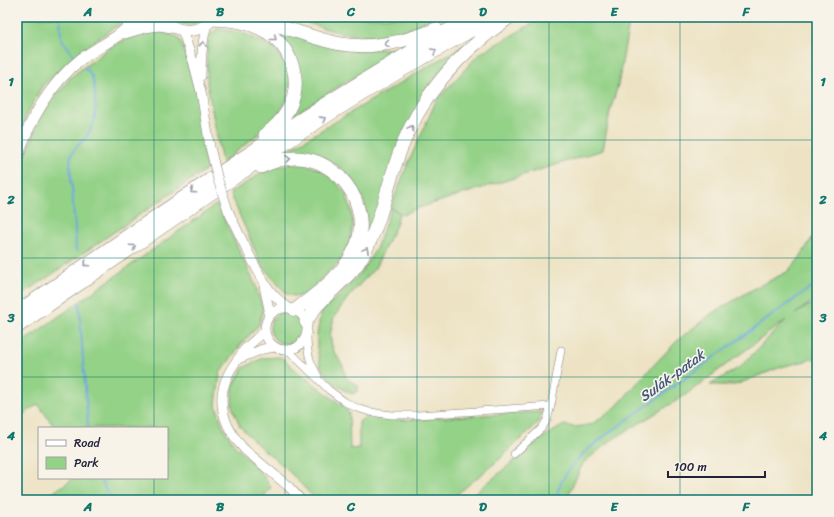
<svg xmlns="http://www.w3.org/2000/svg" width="834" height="517" viewBox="0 0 834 517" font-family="Sriracha,sans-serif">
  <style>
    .green { fill: #94d288; stroke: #5b7a62 }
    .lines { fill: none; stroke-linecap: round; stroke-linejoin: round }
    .stream { stroke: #6da6dc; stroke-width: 2 }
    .minor-casing { stroke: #888280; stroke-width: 8 }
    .tertiary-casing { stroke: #888280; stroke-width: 10 }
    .primary-casing { stroke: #888280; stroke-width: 12 }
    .motorway-casing { stroke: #888280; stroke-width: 14 }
    .minor { stroke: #fff; stroke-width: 7 }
    .tertiary { stroke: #fff; stroke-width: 9 }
    .primary { stroke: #fff; stroke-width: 11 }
    .motorway { stroke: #fff; stroke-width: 13 }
    .tertiary-bridge-casing { stroke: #888280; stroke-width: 10; stroke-linecap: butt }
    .tertiary-bridge { stroke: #fff; stroke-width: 9 }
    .oneway { stroke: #9c9ca7 }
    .grid { fill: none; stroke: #0f766e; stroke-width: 1; stroke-opacity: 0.55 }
    .labels { text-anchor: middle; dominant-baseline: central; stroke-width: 3.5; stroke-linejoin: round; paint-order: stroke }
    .water-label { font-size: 14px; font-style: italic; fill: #40577b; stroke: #f7f3e8 }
    .neatline { fill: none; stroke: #0f766e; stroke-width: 1.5 }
    .grid-label { font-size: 13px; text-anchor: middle; font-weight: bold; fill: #0f766e }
  </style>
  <rect width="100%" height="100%" fill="#f7f3e8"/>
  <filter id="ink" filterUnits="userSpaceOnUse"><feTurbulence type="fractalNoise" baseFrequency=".025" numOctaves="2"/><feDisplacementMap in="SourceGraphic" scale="8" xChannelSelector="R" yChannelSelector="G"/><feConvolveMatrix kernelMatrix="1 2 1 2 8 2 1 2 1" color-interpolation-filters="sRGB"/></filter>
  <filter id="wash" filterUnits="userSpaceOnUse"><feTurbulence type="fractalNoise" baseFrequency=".012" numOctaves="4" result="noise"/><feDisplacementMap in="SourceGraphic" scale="16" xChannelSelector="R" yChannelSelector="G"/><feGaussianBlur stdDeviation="0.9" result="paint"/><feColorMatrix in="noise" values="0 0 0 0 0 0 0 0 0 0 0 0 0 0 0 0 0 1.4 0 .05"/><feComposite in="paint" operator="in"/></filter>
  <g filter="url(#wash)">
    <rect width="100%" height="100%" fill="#ede3c4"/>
    <path class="green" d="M17,17H129L81,51L43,85L27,114L17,138Z
      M169,17H207C193,27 183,27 169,17Z
      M292,17H433C423,23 413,28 402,32C364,44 328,30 292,17Z
      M544,17H630L618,85L610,111L603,150L412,210L403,215L391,207L406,168L436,101L479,54Z
      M263,26L355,50L402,48L372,66L289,118L300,82Z
      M217,29L240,32L259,40L275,50L288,67L290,84L286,102L277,116L262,131L222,163L207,84V45L211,34Z
      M160,31L178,37L182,44L197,95L207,169L17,298V181L21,167L41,115L71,77L92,61L109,48L133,36Z
      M464,45L445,65L427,89L366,239L367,218L364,200L352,182L340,167L325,158L307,153H283Z
      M290,164H305L321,170L335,181L346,194L351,209L353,224L350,243L340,261L307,293L297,297L287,294L274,280L261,264L230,193L263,172L275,167Z
      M217,204L255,284L263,309L259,325L242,343L220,373L216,405L223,427L235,446L255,465L271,487L261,500H42L74,478H167V428H55L38,404L17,419V346Z
      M391,208L399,213L396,225L375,268L349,296L334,317L330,336L333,350L343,366L346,378L358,386V391L352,394L336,385L321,368L317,348V335L320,317L323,310L340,295L362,271L376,249Z
      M817,230V298L795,314L808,306L817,303V358L781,367L735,385H710L740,367L786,320L684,396L610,441L583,463L570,491L568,500H467L539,440L564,425L573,427L583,426L592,424L616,407L650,369L678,340L711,314L755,288L787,272L799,259Z
      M270 328a16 16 0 1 1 32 0a16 16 0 1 1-32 0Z
      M281,357L298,372L344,407L349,413L350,449L359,448V422L366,416L402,420L517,413L542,412L538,423L516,443L501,458L450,500H316L284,466L259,446L240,426L232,406L233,387L243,368L263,358Z"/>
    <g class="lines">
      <path class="stream" d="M60,17L61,38L73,55
        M76,251L75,229L70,162C71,146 81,146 88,134C91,129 94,123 95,117C96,109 95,84 92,77C90,73 87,70 84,67
        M79,303L88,428
        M99,478L112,500
        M556,500C557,496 557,491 559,488C566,467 586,451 602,438L817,283"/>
    </g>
  </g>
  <g filter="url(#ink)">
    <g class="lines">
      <defs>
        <path id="minor" d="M307,335C307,352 309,361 318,376
          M288,350L322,383L329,390L345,402L357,408L370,412L392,415H418L551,406
          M514,454L542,428L547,420L551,406L561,350"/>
        <path id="tertiary" d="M182,30L193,61L201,92L210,147
          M201,76C201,58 202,41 207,24
          M228,210C234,224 241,238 248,252C260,275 267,293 289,308
          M264,286L269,309L268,318
          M265 329a21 21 0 1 1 42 0a21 21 0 1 1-42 0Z
          M265,331C258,337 251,343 244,350C241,353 240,357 237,360C213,392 219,422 245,450L289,487L301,500
          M238,359L263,349L275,347"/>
        <path id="primary" d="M161,17C175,34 200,36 214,17
          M125,33L145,27L159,25L172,27
          M17,158C28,122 51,83 81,59C93,51 105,44 117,36C125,30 133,23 141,17"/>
        <path id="motorway" d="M254,17C265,22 277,25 288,29C306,34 323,41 341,44C373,49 406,42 436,29
          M212,19C231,20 247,21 265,31C292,47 304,82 288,110C282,120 274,128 265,135
          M261,167C289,153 317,155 340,177C349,186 355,196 358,208C361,219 361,233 357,244C346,273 319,292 295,310
          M17,312C166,210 313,104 472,17
          M306,322C309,317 312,312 316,307C332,289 353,275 364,253C382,220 387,185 400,151C421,95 462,50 510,17
          M17,327C117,258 217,188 319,121C376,84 436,50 495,17"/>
      </defs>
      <use href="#minor" class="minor-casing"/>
      <use href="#tertiary" class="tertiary-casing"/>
      <use href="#primary" class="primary-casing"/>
      <use href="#motorway" class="motorway-casing"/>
      <use href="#minor" class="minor"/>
      <use href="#tertiary" class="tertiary"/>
      <use href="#primary" class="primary"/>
      <use href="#motorway" class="motorway"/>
      <defs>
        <path id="tertiary-bridge" d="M210,147L218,180L228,210"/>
      </defs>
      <use href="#tertiary-bridge" class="tertiary-bridge-casing"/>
      <use href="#tertiary-bridge" class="tertiary-bridge"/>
    </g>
    <defs><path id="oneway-chevron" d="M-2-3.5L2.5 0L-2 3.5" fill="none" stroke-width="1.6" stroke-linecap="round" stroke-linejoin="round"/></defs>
    <g class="oneway">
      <use href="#oneway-chevron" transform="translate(274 38) rotate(39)"/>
      <use href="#oneway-chevron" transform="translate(203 44) rotate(-84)"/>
      <use href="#oneway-chevron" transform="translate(387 44) rotate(171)"/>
      <use href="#oneway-chevron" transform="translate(434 51) rotate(-30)"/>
      <use href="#oneway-chevron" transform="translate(323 119) rotate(-32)"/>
      <use href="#oneway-chevron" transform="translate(411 128) rotate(-63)"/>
      <use href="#oneway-chevron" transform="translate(288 159) rotate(-3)"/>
      <use href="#oneway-chevron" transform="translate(193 191) rotate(146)"/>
      <use href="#oneway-chevron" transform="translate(133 247) rotate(-35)"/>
      <use href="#oneway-chevron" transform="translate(366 250) rotate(-62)"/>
      <use href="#oneway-chevron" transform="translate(86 264) rotate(146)"/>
    </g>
  </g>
  <path class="grid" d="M154,17V428M285,17V500M417,17V500M549,17V500M680,17V500M17,140H817M17,258H817M17,377H817M154,478V500"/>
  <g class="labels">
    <g class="water-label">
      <text transform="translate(672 376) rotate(-36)">Sulák-patak</text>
    </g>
  </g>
  <rect width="834" height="517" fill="none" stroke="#f7f3e8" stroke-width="44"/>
  <rect x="38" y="427" width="130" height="52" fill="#f7f3e8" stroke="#a29fa3"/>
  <rect x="46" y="440" width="20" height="6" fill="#ffffff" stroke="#a29fa3"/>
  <text x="74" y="447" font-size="12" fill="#22223b">Road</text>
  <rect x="46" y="457" width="20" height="12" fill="#94d288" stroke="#a29fa3"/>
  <text x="74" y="467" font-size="12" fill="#22223b">Park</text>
  <path d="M668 471v6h97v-6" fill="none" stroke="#22223b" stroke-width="2"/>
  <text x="674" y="471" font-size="12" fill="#22223b" stroke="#f7f3e8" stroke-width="3" paint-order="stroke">100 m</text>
  <rect x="22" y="22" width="790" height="473" class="neatline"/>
  <g class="grid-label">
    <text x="88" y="16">A</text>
    <text x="220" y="16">B</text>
    <text x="351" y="16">C</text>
    <text x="483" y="16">D</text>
    <text x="614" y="16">E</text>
    <text x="746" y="16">F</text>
    <text x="11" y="86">1</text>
    <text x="823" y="86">1</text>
    <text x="11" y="204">2</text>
    <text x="823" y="204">2</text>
    <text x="11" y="322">3</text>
    <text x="823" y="322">3</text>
    <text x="11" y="440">4</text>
    <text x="823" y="440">4</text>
    <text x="88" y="511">A</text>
    <text x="220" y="511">B</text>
    <text x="351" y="511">C</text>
    <text x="483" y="511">D</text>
    <text x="614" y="511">E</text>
    <text x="746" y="511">F</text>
  </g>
</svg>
